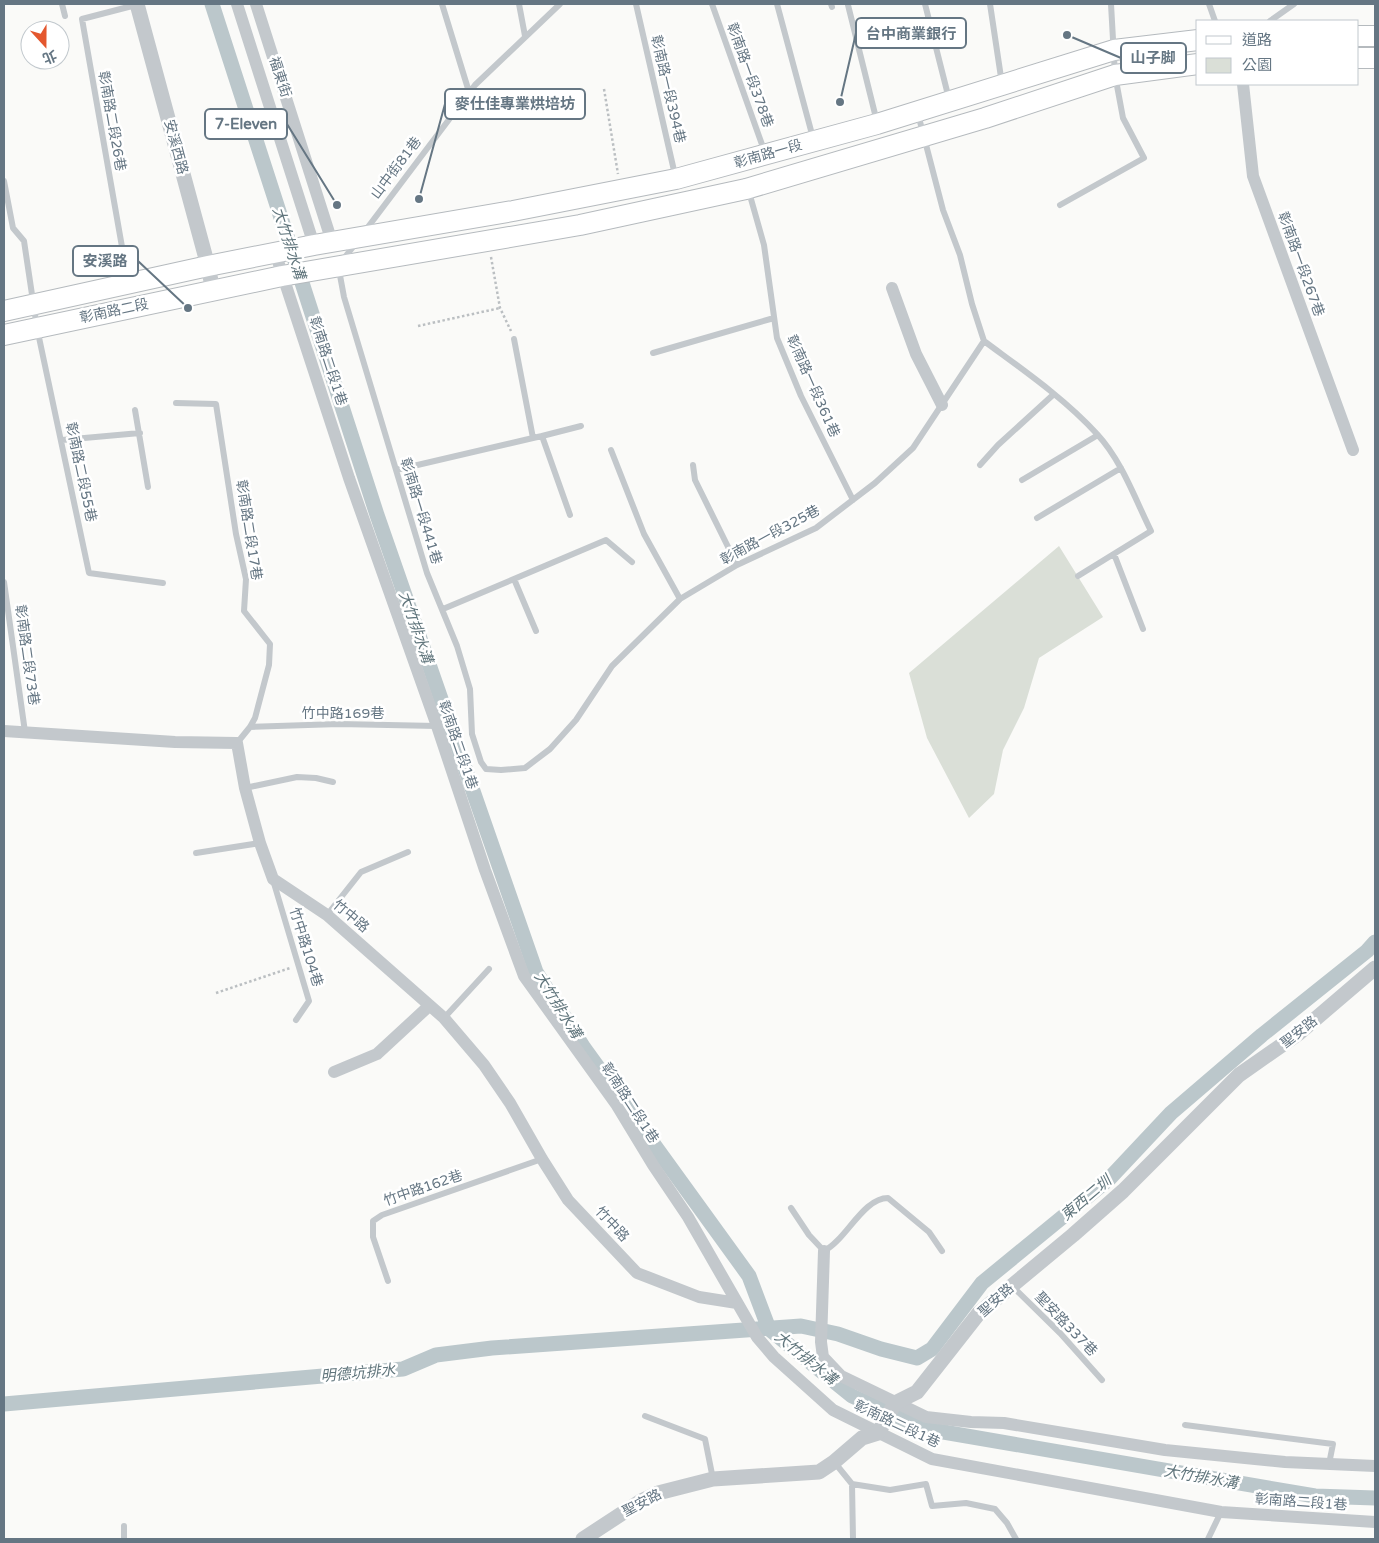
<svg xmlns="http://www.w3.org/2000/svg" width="1379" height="1543" viewBox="0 0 1379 1543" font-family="'Varela Round','Noto Sans TC',sans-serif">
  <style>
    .green { fill: #dadfd7 }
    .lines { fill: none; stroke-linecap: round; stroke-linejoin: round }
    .canal { stroke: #bbc7cb; stroke-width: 15 }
    .primary-casing { stroke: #b5babe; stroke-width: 22 }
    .path { stroke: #bbbfc2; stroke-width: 2.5; stroke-dasharray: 2.5 2.5; stroke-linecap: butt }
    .service { stroke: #c3c8cc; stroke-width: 6 }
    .minor { stroke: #c3c8cc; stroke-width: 12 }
    .tertiary { stroke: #c3c8cc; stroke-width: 15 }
    .primary { stroke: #fff; stroke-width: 20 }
    .labels { text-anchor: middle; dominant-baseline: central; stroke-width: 5; stroke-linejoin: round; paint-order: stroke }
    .street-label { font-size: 14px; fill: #657683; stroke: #fff }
    .water-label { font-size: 15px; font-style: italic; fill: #60757c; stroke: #fff }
    .leader { fill: none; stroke: #657683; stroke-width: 2 }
    .callout-dot { fill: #657683; stroke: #fff; stroke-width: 2 }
    .callout { fill: #fff; stroke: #657683; stroke-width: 2 }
    .callout-label { font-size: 15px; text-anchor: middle; font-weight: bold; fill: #657683 }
  </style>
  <rect width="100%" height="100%" fill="#fafaf8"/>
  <path class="green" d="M1059,546L1103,617L1039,658L1024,708L1003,750L994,794L969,818L927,738L909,673Z"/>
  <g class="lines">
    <path class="canal" d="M212,4L377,515L536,972L584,1048L749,1276L769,1329L852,1396L926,1429L1315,1496L1375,1498
      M4,1404L403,1369L436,1355L492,1348L801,1326L838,1334L881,1349L917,1358L932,1349L982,1283L1109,1179L1171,1113L1262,1035L1367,951L1375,942"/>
    <defs>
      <path id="primary" d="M1358,36H1375
        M1358,58H1375
        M4,311L208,266L314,245L513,211L676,179L877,124L1114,50L1198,40
        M4,335L282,276L580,225L746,189L985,118L1115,75L1198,64"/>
    </defs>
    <use href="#primary" class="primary-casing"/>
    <path class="path" d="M604,89L618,174
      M491,257L500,308L511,331
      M418,326L500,308
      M216,993L290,968"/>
    <path class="service" d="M62,4L65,16
      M442,4L469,92
      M519,4L525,36
      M636,4L675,175
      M712,4L765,153
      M777,4L813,138
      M831,4L832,7
      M925,4L949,99
      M990,4L1002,84
      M1209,4L1215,21
      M848,5L877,122
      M1270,21L1294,4
      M4,181L13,228L24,241L37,328L89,573L163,583
      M749,192L764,245L777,338L801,396L853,500
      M1060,205L1144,158L1123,118L1115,75L1111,4
      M365,231L475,85L560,4
      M342,261L356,243
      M339,270L344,297L427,573L457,646L470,689L472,734L481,762L486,769L501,770L525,768L550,749L576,720L612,666L680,599L737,565L816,528L875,483L913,448L984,341L972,304L960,255L943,210L918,114
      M128,281L82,19L136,5
      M984,341C1023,370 1064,398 1097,434C1122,461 1135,499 1151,531L1078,576
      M653,353L774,318
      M176,403L216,404L236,534L246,579L244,611L270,644L269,665L255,718L250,727L237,743
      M135,410L148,487
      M542,436L581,426
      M533,438L542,436L570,515
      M62,440L140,433
      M611,450L644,534L680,599
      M693,465L695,480L737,565
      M980,465L998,445L1054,394
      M396,470L533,438L514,339
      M1022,480L1098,435
      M1037,518L1121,468
      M1114,554L1143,629
      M514,579L536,631
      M4,582L25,732
      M443,609L606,540L632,562
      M250,727L339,724L437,726
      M245,788L297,777L316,778L333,782
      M196,853L260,843
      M273,880L309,1001L296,1020
      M327,915L361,872L408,852
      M444,1018L489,969
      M791,1208L809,1235L824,1251C846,1240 863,1198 888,1198L929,1232L942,1251
      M388,1281L373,1237V1221L382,1215L542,1159
      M1012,1286L1060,1333L1102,1380
      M645,1416L705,1439L713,1479
      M1185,1425L1333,1444L1329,1464
      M835,1463L852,1484L853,1539
      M852,1484L890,1490L926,1484L932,1506L966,1503L995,1509L1007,1523L1016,1539
      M124,1526V1539
      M1208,1539L1221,1512"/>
    <path class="minor" d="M237,4L314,245
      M256,4L332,242
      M1243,84L1253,176L1353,450
      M275,252L349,478L437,726L485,870L524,976L616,1104L653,1165L688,1217L757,1337L774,1357L833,1410L932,1459L1221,1512L1375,1522
      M892,288L916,354L942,405
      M4,731L175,742L237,743L245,788L260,843L273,879L327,915L444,1018L484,1065L510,1103L542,1159L568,1200L637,1273L699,1297L737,1303
      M334,1072L377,1054L429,1006
      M824,1251L821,1342L823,1357L841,1376L926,1417L971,1422L1004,1423L1165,1450L1285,1462L1375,1466"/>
    <path class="tertiary" d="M137,4L208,266L213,291
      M583,1539L641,1501L658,1493L713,1479L819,1472L834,1462L862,1438L878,1433L895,1403L917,1392L979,1313L1073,1235L1123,1191L1239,1075L1299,1033L1375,968"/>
    <use href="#primary" class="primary"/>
  </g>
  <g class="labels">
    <g class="street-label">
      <text transform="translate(750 75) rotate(70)">彰南路一段378巷</text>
      <text transform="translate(280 77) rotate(72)">福東街</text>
      <text transform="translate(668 89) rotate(77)">彰南路一段394巷</text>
      <text transform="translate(112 121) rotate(80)">彰南路二段26巷</text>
      <text transform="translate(176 147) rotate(75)">安溪西路</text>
      <text transform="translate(768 154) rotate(-16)">彰南路一段</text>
      <text transform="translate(396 168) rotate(-53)">山中街81巷</text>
      <text transform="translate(1301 264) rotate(70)">彰南路一段267巷</text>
      <text transform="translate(114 311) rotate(-12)">彰南路二段</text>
      <text transform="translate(328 361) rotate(72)">彰南路二段1巷</text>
      <text transform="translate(813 386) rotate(66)">彰南路一段361巷</text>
      <text transform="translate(81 472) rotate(78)">彰南路二段55巷</text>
      <text transform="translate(421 511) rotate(73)">彰南路一段441巷</text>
      <text transform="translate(249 530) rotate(81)">彰南路二段17巷</text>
      <text transform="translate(770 535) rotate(-28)">彰南路一段325巷</text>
      <text transform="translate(27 655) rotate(82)">彰南路二段73巷</text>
      <text x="343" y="713">竹中路169巷</text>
      <text transform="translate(458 745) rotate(71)">彰南路二段1巷</text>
      <text transform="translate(351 916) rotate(40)">竹中路</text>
      <text transform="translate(306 947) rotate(73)">竹中路104巷</text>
      <text transform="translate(1299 1032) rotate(-38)">聖安路</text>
      <text transform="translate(630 1103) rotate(57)">彰南路二段1巷</text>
      <text transform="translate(423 1188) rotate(-19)">竹中路162巷</text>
      <text transform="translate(612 1224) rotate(47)">竹中路</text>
      <text transform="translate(996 1300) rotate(-42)">聖安路</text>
      <text transform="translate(1066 1324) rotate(46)">聖安路337巷</text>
      <text transform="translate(897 1424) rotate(25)">彰南路二段1巷</text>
      <text transform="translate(1301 1502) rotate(4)">彰南路二段1巷</text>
      <text transform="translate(642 1503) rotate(-28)">聖安路</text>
    </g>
    <g class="water-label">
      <text transform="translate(289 243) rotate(72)">大竹排水溝</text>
      <text transform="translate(416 627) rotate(71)">大竹排水溝</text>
      <text transform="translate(558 1005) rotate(58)">大竹排水溝</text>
      <text transform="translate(1086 1198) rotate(-40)">東西二圳</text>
      <text transform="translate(806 1358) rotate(39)">大竹排水溝</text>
      <text transform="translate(358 1373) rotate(-5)">明德坑排水</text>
      <text transform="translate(1201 1477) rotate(10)">大竹排水溝</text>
    </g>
  </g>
  <path class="leader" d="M840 102L856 33M1067 35L1121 58M419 199L445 104M337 205L287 124M188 308L138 261"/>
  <g class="callout-dot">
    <circle cx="840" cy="102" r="5"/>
    <circle cx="1067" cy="35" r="5"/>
    <circle cx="419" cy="199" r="5"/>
    <circle cx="337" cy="205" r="5"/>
    <circle cx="188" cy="308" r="5"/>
  </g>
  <g class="callout">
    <rect x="856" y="18" width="110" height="30" rx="5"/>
    <rect x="1121" y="43" width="65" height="30" rx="5"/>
    <rect x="445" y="89" width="140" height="30" rx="5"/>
    <rect x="205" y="109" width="82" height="30" rx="5"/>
    <rect x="73" y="246" width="65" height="30" rx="5"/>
  </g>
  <g class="callout-label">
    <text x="911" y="39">台中商業銀行</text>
    <text x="1153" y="63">山子脚</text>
    <text x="515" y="109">麥仕佳專業烘培坊</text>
    <text x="246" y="129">7-Eleven</text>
    <text x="105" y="266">安溪路</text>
  </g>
  <rect width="1379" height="1543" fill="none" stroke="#657683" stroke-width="10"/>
  <rect x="1196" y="20" width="162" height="65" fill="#ffffff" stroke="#c1c8cd"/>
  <rect x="1206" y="36" width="25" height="8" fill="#ffffff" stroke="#c1c8cd"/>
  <text x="1242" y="45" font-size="15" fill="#657683">道路</text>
  <rect x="1206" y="58" width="25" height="15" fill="#dadfd7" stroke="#c1c8cd"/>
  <text x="1242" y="70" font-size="15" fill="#657683">公園</text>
  <g transform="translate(45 45) rotate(159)"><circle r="24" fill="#ffffff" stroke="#c1c8cd"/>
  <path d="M0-4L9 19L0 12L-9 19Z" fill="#e4572e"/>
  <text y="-8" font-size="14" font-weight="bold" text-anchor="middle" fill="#657683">北</text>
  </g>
</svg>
